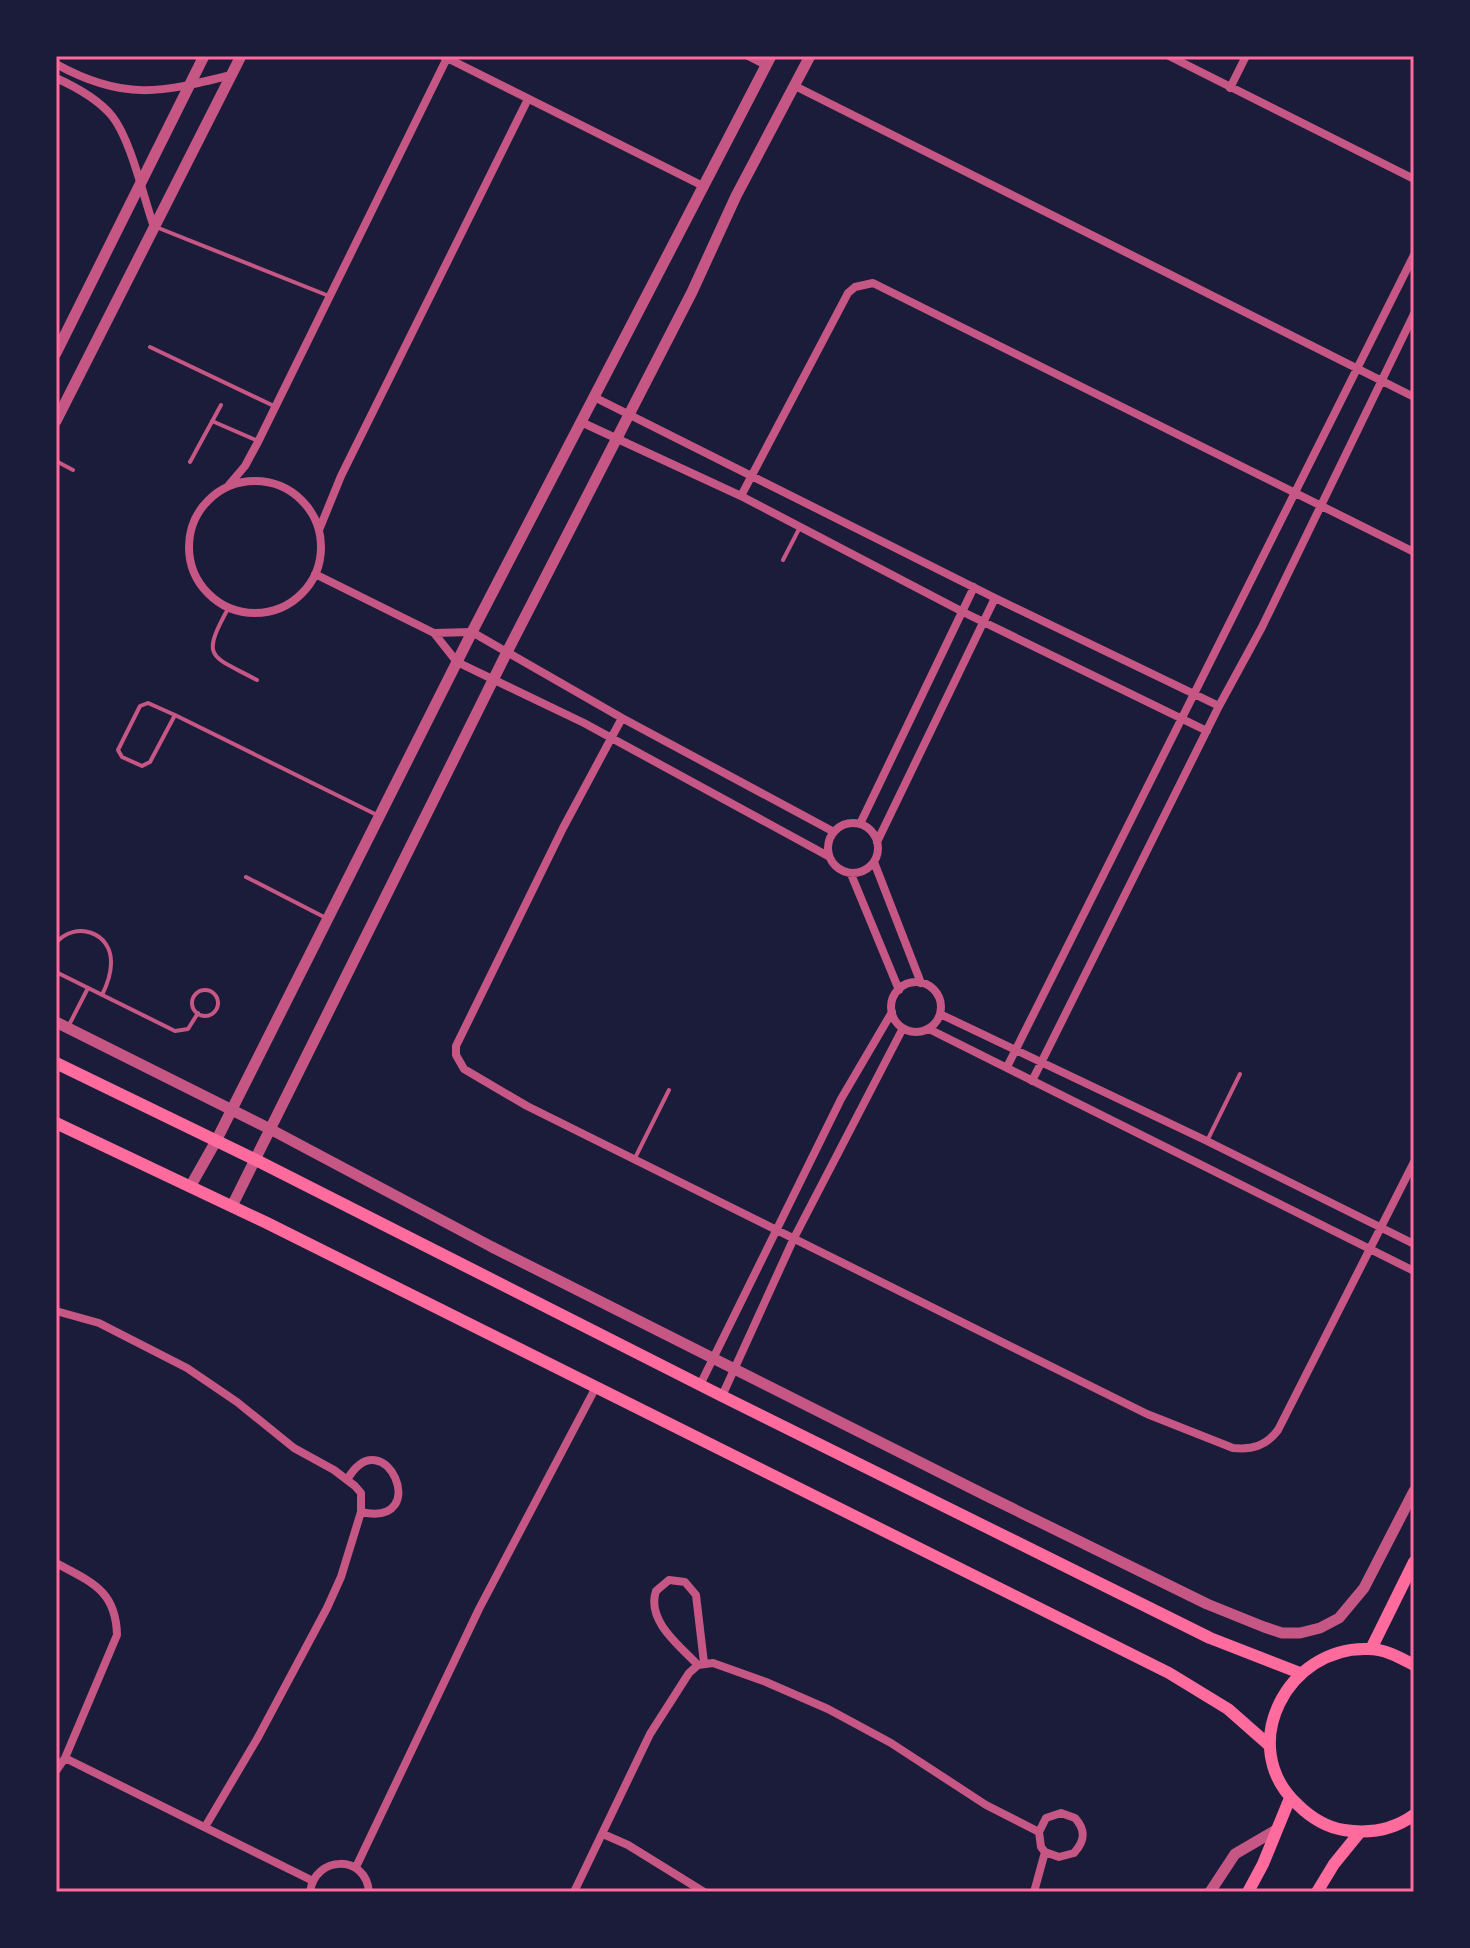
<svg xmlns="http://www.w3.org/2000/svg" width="1470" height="1948" viewBox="0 0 1470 1948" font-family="'Fira Sans Condensed',sans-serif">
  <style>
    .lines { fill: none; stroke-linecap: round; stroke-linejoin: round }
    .service { stroke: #c65784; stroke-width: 4 }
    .minor { stroke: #c65784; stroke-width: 8 }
    .tertiary { stroke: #c65784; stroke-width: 11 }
    .secondary { stroke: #ff6b9d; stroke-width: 12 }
    .neatline { fill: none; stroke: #ff6b9d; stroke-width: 3 }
  </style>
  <rect width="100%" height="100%" fill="#1b1b3a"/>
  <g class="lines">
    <path class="service" d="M156,227L329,296
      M150,347L274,406
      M212,421L258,441
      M56,461L73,470
      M190,462L221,405
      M783,560L799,529
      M229,607C200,659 210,655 257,680
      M148,703L175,715L150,762L142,766L122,757L118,750L140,706Z
      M175,715L377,815
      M246,877L326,918
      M56,943C75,920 112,932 111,963C111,974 107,985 102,995
      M56,972L175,1031L188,1029L198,1013
      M192 1003a13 13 0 1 1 26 0a13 13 0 1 1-26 0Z
      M69,1025L88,988
      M1208,1139L1240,1074
      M635,1158L669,1090"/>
    <path class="minor" d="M443,56L703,186
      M748,56L766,65
      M1169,56L1414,179
      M56,64C123,101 160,93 231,75
      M56,78C76,87 98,99 112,116C131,140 143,196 154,227
      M795,86L1414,397
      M1230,88L1246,56
      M594,397L995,598L1219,706
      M581,422L741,496L963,612L1207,731
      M189 547a66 66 0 1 1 132 0a66 66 0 1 1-132 0Z
      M228,486L245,466L258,442L447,58
      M741,496L848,293L855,287L873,283L1414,552
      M319,530L341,476L528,99
      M315,574L434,633L457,662L584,723L828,856
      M434,633L472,632L622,718L834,832
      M622,718L563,828L456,1046V1055L464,1069L527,1106L1147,1414L1233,1448C1252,1450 1266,1446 1278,1430L1414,1162
      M828 848a25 25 0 1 1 50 0a25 25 0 1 1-50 0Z
      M860,824L974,587
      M877,842L995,598
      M874,862L921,983
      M851,874L899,990
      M891 1007a25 25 0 1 1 50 0a25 25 0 1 1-50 0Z
      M940,1014L1207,1141L1414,1244
      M929,1029L1414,1271
      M1007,1067L1414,255
      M1032,1081L1219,706L1262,627L1414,314
      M56,1311L99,1323L187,1368L237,1402L294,1448L334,1470L355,1486L361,1493V1512L341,1577L327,1608L257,1739L205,1827
      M700,1385L841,1099L892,1012
      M722,1396L794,1238L903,1028
      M347,1480C384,1416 434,1528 361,1512
      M56,1563C91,1582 116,1590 117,1635L65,1758L56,1771
      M698,1665C680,1646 646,1621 656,1591L669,1580L685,1582L696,1595L704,1663
      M65,1758L313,1881
      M1039,1832L1046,1818L1061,1813L1075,1818C1086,1830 1085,1841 1074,1853L1059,1857L1045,1852
      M603,1834L628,1845L704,1892
      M356,1867L479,1609L596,1387
      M310,1892C315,1855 366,1854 369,1892
      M574,1892L650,1734L689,1673L698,1665L713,1663L766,1682L828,1709L891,1743L986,1805L1039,1832L1041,1847L1045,1852L1034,1892"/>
    <path class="tertiary" d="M56,353L204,56
      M56,421L241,56
      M56,1022L270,1129L492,1247L989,1497L1207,1604L1264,1627L1282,1633H1300L1320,1628L1339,1618L1364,1588L1414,1491
      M190,1187L216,1141L472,632L771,56
      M232,1206L507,652L692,292L736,196L810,56
      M1210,1892L1235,1854L1276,1830"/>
    <path class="secondary" d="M56,1063L256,1160L722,1396L1210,1638L1300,1673
      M56,1123L267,1223L1169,1673L1228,1709L1270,1746
      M1371,1649L1414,1562
      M1414,1665C1399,1657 1385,1649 1368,1649C1288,1646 1235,1746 1297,1804C1310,1817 1325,1827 1344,1830C1369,1834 1393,1830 1414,1815
      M1248,1892L1263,1864L1290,1798
      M1317,1892L1334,1864L1360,1832"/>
  </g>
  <rect width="1470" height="1948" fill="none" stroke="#1b1b3a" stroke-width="116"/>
  <rect x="58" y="58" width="1354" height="1832" class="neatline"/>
</svg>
